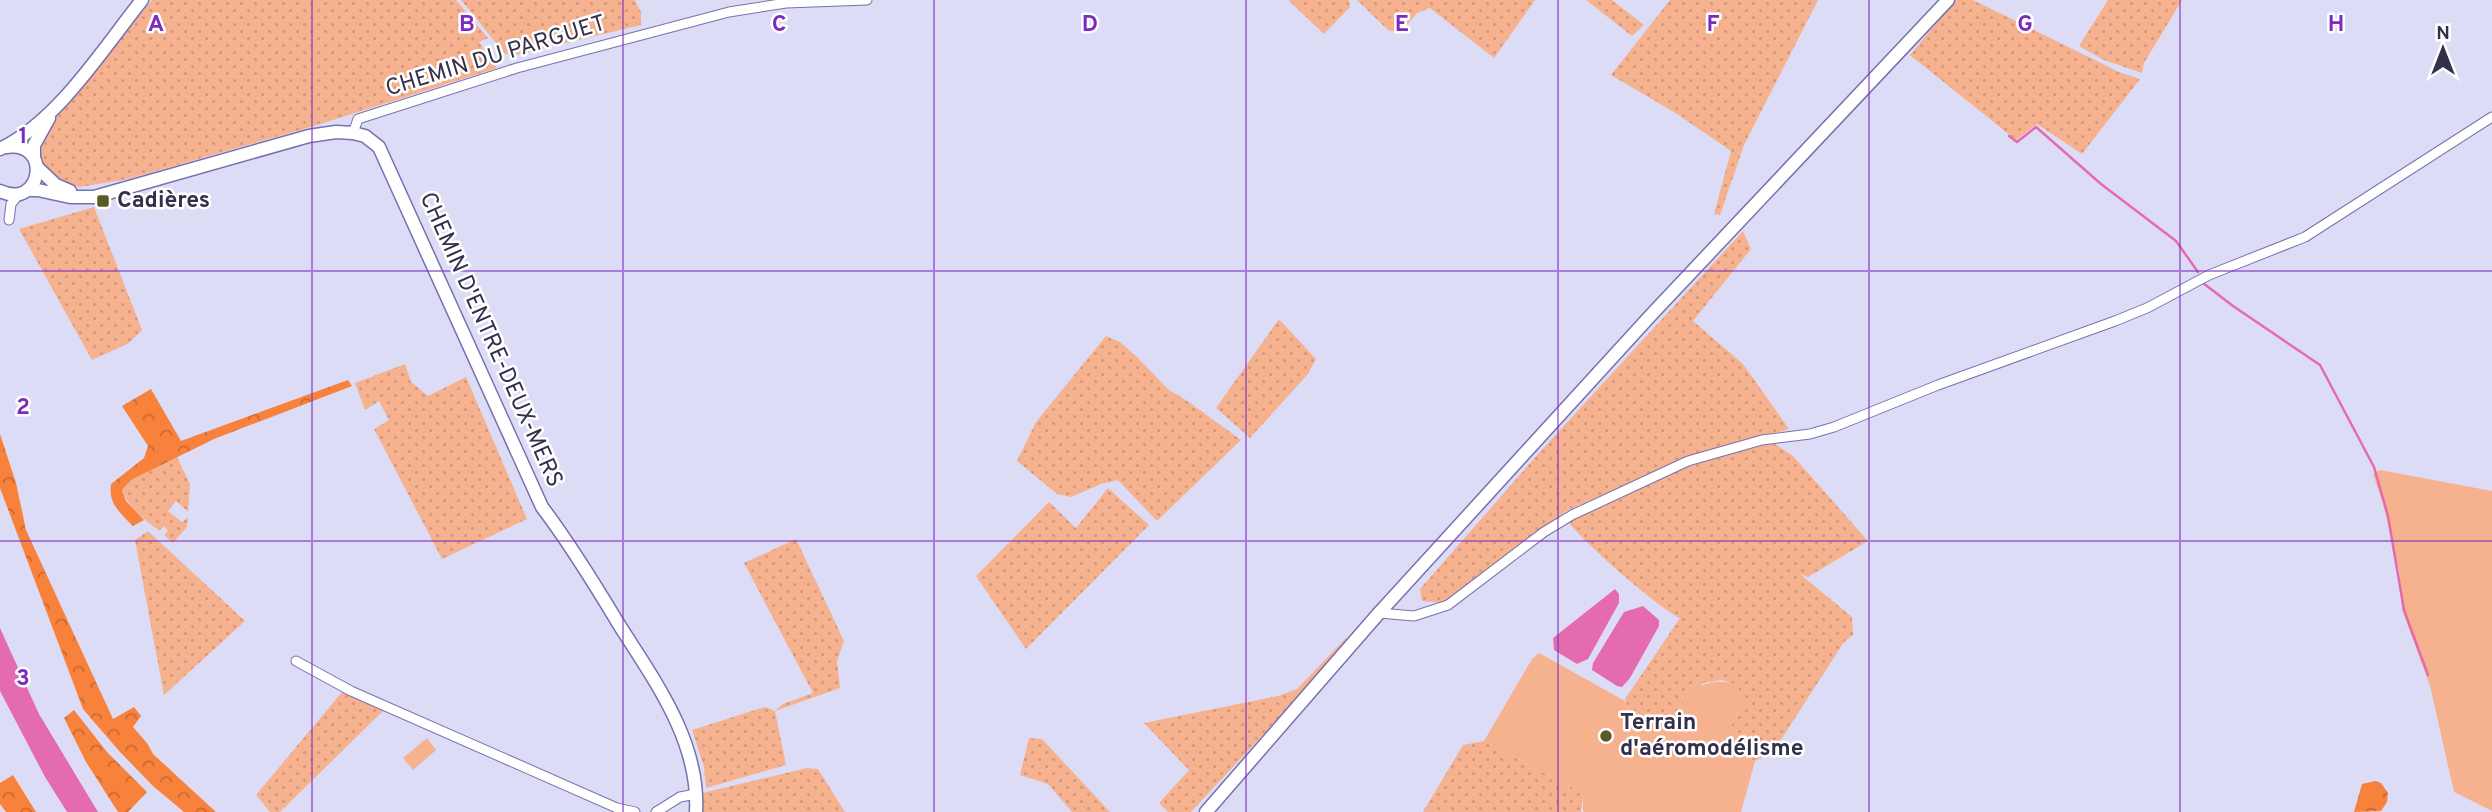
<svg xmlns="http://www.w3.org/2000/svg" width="2492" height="812" viewBox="0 0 2492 812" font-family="Overpass,sans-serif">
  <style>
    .green { fill: url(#green-dots) }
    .forest { fill: url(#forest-crowns) }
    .pitch { fill: #f6b28f }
    .water { fill: #e46cae }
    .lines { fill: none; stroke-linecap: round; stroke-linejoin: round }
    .stream { stroke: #e46cae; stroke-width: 2.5 }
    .street-casing { stroke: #7771ad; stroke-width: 11 }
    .secondary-casing { stroke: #7771ad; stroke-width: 15 }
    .street { stroke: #fff; stroke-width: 9 }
    .secondary { stroke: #fff; stroke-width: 12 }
    .grid { fill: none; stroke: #7b2cbf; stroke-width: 2; stroke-opacity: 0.55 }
    .poi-dot { fill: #5b5a27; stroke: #fff; stroke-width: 2.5 }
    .labels { text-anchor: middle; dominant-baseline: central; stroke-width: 5; stroke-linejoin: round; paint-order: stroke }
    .street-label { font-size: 23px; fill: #32304a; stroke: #fff }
    .poi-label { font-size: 23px; font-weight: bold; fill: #32304a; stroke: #fff; text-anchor: start }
    .grid-label { font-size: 23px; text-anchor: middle; font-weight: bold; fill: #7b2cbf; stroke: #fff; stroke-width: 5; stroke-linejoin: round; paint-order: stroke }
  </style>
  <defs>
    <pattern id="green-dots" width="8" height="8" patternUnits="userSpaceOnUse" patternTransform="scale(1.75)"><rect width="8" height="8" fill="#f6b28f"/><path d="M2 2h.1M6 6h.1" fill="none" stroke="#d3997d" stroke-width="1.8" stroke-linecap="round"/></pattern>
    <pattern id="forest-crowns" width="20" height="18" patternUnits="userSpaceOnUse" patternTransform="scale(1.75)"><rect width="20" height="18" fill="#f8813b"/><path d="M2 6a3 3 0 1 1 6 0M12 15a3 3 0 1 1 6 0" fill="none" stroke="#c96a34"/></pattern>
  </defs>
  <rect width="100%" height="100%" fill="#dddcf7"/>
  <path class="green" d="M152,0H456L488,38L479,42L497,68L314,126L128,179L80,187L60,183L45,169L41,155L43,141L57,117Z
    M461,0H635L641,12V25L516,55L505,54Z
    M1288,0H1349L1350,7L1324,34Z
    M1357,0H1535L1494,58L1430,8L1417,13L1400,33L1388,30Z
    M1586,0H1612L1644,25L1632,36Z
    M1670,0H1818L1744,145L1720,215L1714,214L1731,151L1677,114L1611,75Z
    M1956,0H1973L2119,72L2140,79L2082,154L2037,124L2016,140L1910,55Z
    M2108,0H2182L2144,63L2142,73L2104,60L2079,46Z
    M94,207L142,330L129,343L92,360L19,229Z
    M1743,231L1751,249L1693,321L1743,364L1789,429L1684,459L1566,511L1502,561L1442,603L1422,601L1420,589L1538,454Z
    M1279,319L1316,359L1308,374L1250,438L1216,408Z
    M1106,336L1120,342L1135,355L1169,390L1186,400L1241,440L1157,521L1118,480L1101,484L1071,497L1057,494L1017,461L1036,422Z
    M405,364L411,382L428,396L466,377L527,519L442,559L374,429L389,420L379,401L365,410L355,383Z
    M1772,442L1793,456L1868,541L1808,577L1800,574L1852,617L1853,635L1844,642L1773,752L1755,761L1719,747L1740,710L1736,685L1722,680L1703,683L1674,732L1628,709L1625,699L1680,618C1661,610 1579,539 1567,520L1685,465H1694L1734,451Z
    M177,457L190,484L188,512L176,501L168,511L182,522L188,517L187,527L173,543L164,535L168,531L164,526L160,531C144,520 129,508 122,490L131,480Z
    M1108,488L1149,525L1026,649L976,576L1049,502L1076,528Z
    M148,531L245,621L164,695L135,540Z
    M796,539L844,641L837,661L840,688L775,711L786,765L706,788L704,767L692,730L765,707L775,711L783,704L813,693L744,563Z
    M1346,638L1352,639L1191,812H1168L1159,803L1189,770L1144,723L1278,696L1297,689Z
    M342,692L385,709L280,812H270L256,795Z
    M1029,738L1042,739L1110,812H1072L1048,784L1020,775Z
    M1484,741L1579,791L1583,797L1581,812H1423L1463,745Z
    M807,768L818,769L845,812H702V793Z"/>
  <path class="forest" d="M348,380L352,386L214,439L131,480L122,490L126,501L144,520L133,526C120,513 108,503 111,484L144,458L148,446L122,406L151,389L181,441Z
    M0,434L16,483L26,530L113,719L134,707L141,716L133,727L147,743L153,754L216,812H184L153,786L120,752L83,709L0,488Z
    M74,710L107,752L147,792L128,812H118L86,762L64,718Z
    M13,775L36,812H6L0,804V783Z
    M2375,781L2381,783L2388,793L2387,802L2381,811L2354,812L2362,784Z"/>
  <path class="pitch" d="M2380,470L2492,491V811L2454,792L2430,686L2402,610L2399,570L2383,504L2373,474Z
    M1539,653L1625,701L1628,709L1674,732L1686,694C1704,683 1716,678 1736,685L1742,695L1740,710L1719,747L1755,761L1741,812H1584L1583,811V797L1579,791L1484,741L1532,659Z
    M427,738L436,750L413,770L403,758Z"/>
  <path class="water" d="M1615,589L1619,594V603L1588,659L1577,664L1554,650L1553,638Z
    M1643,606L1659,620V626L1630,678L1622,687L1617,686L1592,670L1593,663L1624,612Z
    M0,628L39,714L98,812H67L45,777L0,691Z"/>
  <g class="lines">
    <path class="stream" d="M2009,136L2017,142L2036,127L2101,184L2176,241L2198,272
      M2203,283L2233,306L2320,365L2374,467L2388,516L2404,610L2428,675"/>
    <defs>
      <path id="street" d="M353,133L358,119L517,68L729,12L786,3L867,0
        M9,220L11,204L19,194
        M1379,613L1414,616L1448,605L1544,532L1572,515L1688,461L1762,440L1810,434L1834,427L1938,385L2115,321L2147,308L2209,275L2305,237L2492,117
        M296,661L351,691L617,808L635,812
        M656,812L680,797L696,794"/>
      <path id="secondary" d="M0,149C58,121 102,50 142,0
        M34,157V145L49,118
        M37,167L56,185L70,191
        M27,190H38L70,197H94L309,136L336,132L353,133L365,136L379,147L542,507C570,544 594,583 618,623C654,680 700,741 696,812
        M0,191C42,211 53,140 6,147
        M1206,812L1379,613L1651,315L1948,0"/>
    </defs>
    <use href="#street" class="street-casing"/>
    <use href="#secondary" class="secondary-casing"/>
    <use href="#street" class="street"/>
    <use href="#secondary" class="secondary"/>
  </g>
  <path class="grid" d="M312,0V812M623,0V812M934,0V812M1246,0V812M1558,0V812M1869,0V812M2180,0V812M0,271H2492M0,541H2492"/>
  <g class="poi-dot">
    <rect x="96" y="194" width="14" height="14" rx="3.5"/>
    <circle cx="1606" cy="736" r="7"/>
  </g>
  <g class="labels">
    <g class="street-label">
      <text transform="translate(496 57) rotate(-17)">CHEMIN DU PARGUET</text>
      <text transform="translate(490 340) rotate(66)">CHEMIN D'ENTRE-DEUX-MERS</text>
    </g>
    <g class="poi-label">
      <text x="117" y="201">Cadières</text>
      <text x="1620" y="723">Terrain<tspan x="1620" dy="26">d'aéromodélisme</tspan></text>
    </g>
  </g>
  <g class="grid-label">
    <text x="156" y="31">A</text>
    <text x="467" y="31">B</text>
    <text x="779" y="31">C</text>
    <text x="1090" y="31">D</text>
    <text x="1402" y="31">E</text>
    <text x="1713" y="31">F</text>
    <text x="2025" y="31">G</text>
    <text x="2336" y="31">H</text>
    <text x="23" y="143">1</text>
    <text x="23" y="414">2</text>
    <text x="23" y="685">3</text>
  </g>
  <g transform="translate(2443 49)" stroke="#ffffff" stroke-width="5" paint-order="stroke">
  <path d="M0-5L12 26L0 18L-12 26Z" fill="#32304a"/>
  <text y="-10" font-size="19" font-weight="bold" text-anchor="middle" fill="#32304a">N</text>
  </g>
</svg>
